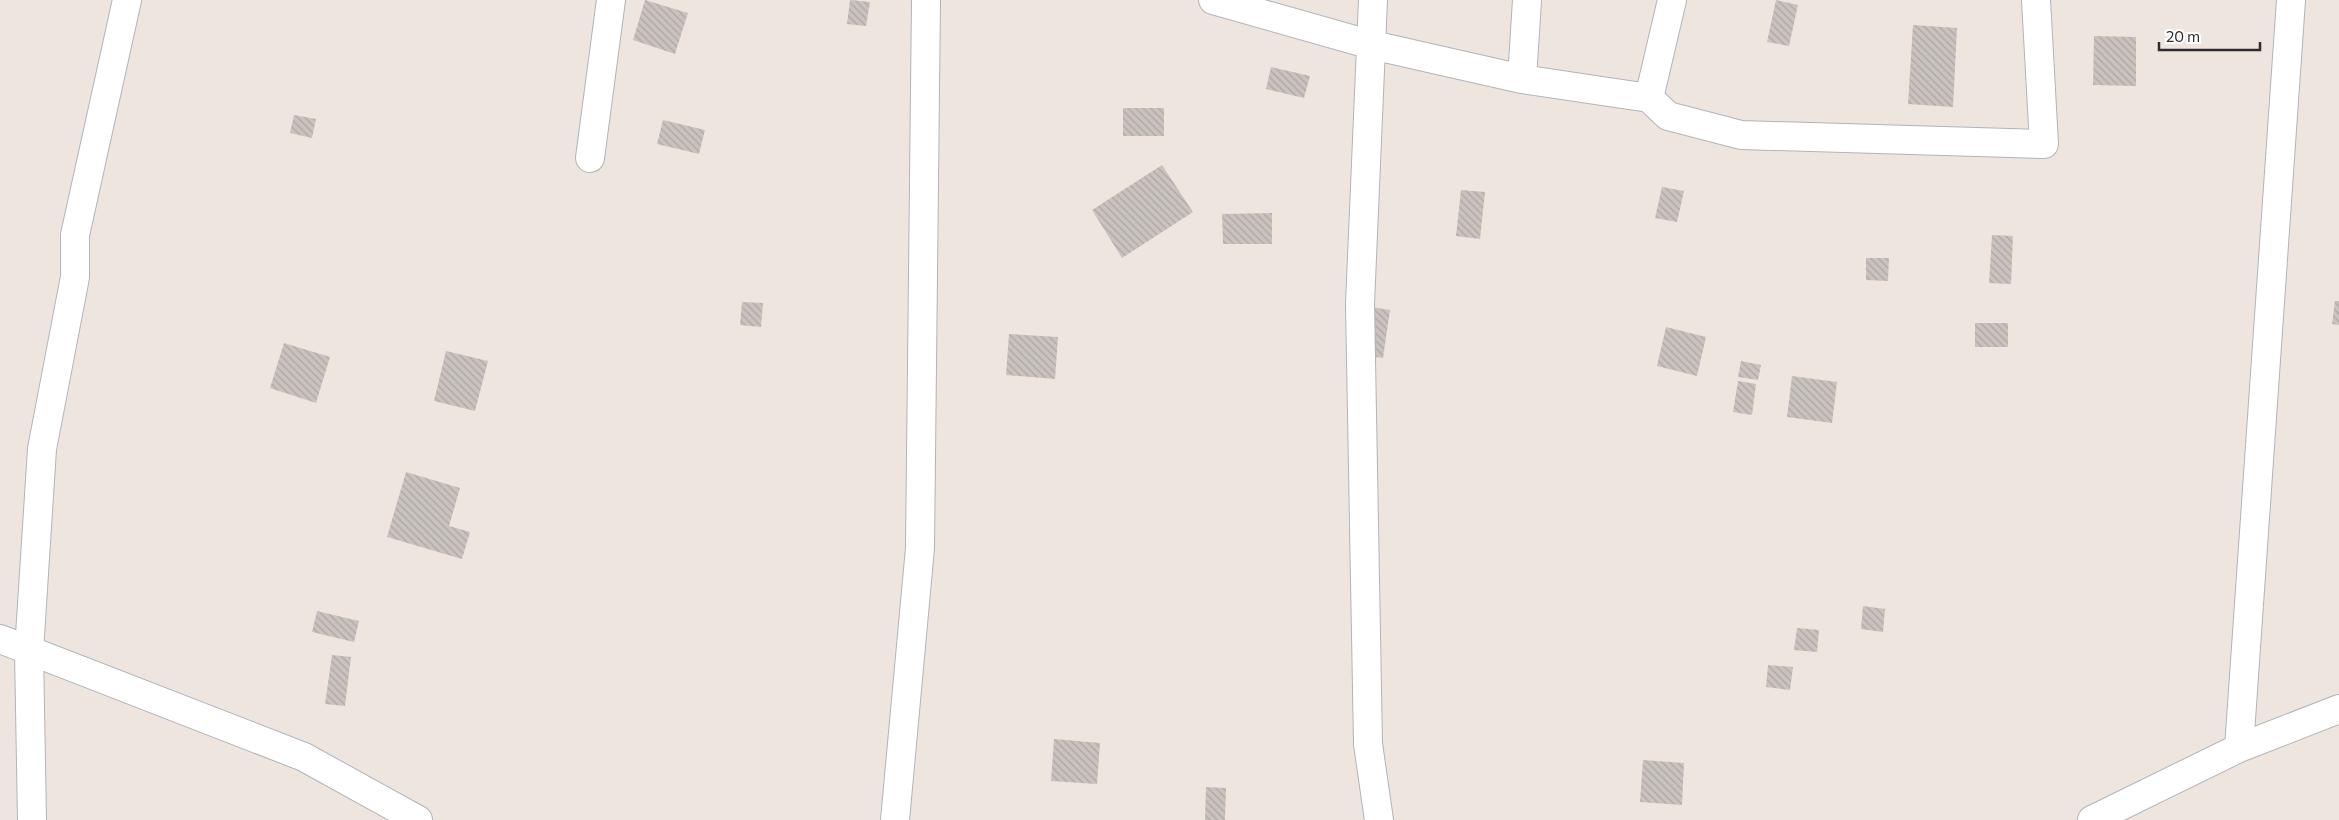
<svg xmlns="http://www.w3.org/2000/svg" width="2339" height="820" viewBox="0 0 2339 820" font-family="Commissioner,sans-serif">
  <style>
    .building { fill: url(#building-back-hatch) }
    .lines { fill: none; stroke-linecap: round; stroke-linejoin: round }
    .minor-casing { stroke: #b0b4bc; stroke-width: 30 }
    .minor { stroke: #fff; stroke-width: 28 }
  </style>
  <defs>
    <pattern id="building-back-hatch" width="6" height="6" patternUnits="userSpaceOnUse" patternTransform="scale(1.25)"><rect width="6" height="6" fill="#c9c2bf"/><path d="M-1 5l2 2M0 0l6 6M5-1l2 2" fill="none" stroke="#ada7a4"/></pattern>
  </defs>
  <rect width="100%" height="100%" fill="#eee5df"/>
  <path class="building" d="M645,0L688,13L675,54L633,40Z
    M850,0L870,2L866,26L847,24Z
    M1776,0L1798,5L1789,46L1767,42Z
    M1913,25L1957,28L1953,107L1908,104Z
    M2094,36L2136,37V86L2093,85Z
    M1271,67L1310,76L1304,98L1266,89Z
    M1123,108H1164V136H1123Z
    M294,115L316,119L312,138L290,133Z
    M663,120L705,130L699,154L657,144Z
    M1162,165L1193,212L1122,258L1092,210Z
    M1662,187L1684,191L1677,222L1655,218Z
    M1461,190L1485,192L1480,239L1456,236Z
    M1272,213V244H1223L1222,214Z
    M1992,235L2013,236L2011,284L1989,283Z
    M1866,258H1889L1888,281L1866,280Z
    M2335,301H2339V325L2332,324Z
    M742,302L763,303L761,327L740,325Z
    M1365,306L1390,310L1383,358L1359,355Z
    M1975,323H2008V347H1975Z
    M1666,327L1706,337L1697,376L1657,366Z
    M1009,334L1058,337L1055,379L1006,375Z
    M284,343L330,357L316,403L270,388Z
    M446,351L488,361L475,411L434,401Z
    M1741,361L1761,365L1758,380L1738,377Z
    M1792,376L1837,382L1832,423L1787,417Z
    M1738,381L1756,384L1752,415L1733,412Z
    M406,472L460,488L449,526L470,532L462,559L387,537Z
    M1863,606L1885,609L1883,632L1861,629Z
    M317,611L359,621L354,642L312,632Z
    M1797,628L1819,630L1817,652L1794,650Z
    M332,655L351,657L345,706L325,704Z
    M1768,665L1793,667L1790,690L1766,687Z
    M1054,739L1100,743L1097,784L1051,781Z
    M1643,760L1684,763L1682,805L1640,802Z
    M1206,787L1226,788L1225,820H1205Z"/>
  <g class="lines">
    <defs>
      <path id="minor" d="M1213,0L1372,45L1522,79L1649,98L1668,116L1741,135L2044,144L2036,0
        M1373,0L1360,304L1368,744L1379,820
        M1522,79L1527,0
        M1649,98L1672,0
        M590,158L611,0
        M0,639L304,757L418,820
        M2239,748L2291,0
        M32,820L29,651L42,449L75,277V235L127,0
        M895,820L920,548L926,0
        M2092,820L2239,748L2339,709"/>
    </defs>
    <use href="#minor" class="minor-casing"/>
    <use href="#minor" class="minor"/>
  </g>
  <path d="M2159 42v8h101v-8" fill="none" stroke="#2d2d2d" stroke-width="2.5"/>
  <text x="2166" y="42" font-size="15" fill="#2d2d2d" stroke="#ffffff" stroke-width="4" paint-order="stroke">20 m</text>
</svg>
